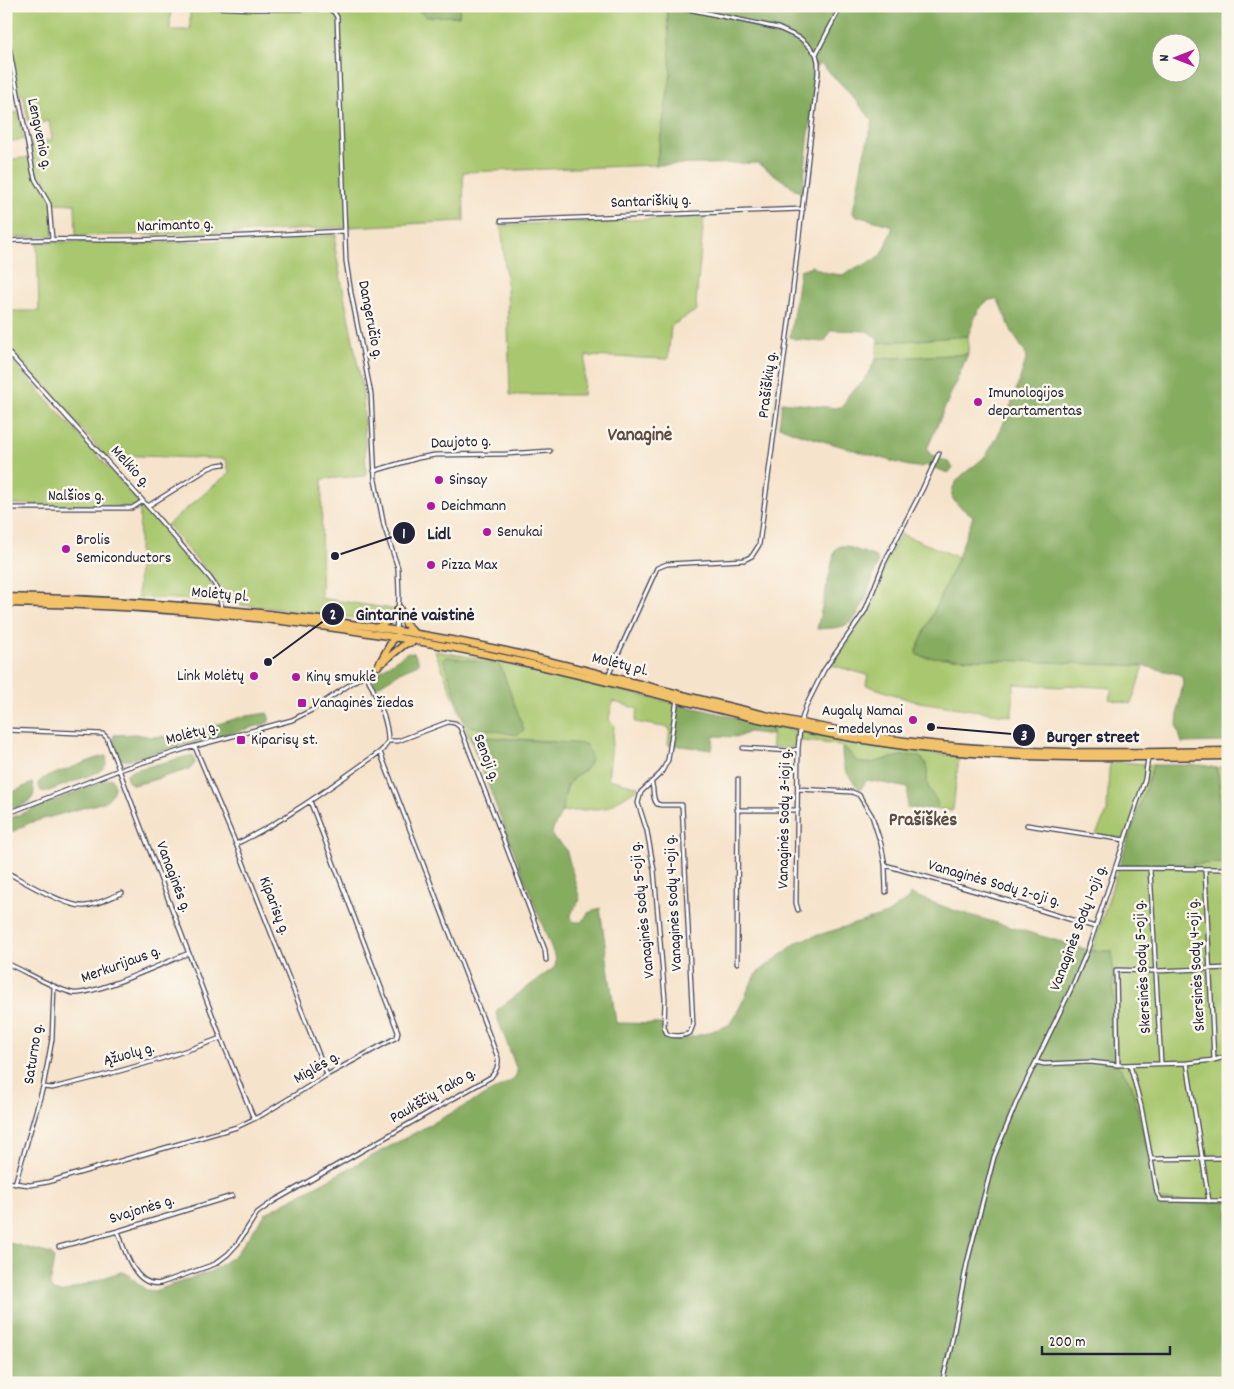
<svg xmlns="http://www.w3.org/2000/svg" width="1234" height="1389" viewBox="0 0 1234 1389" font-family="Dekko,sans-serif">
  <style>
    .green { fill: #a9c76e; stroke: #667454 }
    .forest { fill: #86ac61; stroke: #54674e; fill-rule: evenodd }
    .lines { fill: none; stroke-linecap: round; stroke-linejoin: round }
    .street-casing { stroke: #423f51; stroke-width: 5.5 }
    .highway-casing { stroke: #423f51; stroke-width: 9 }
    .street { stroke: #fff; stroke-width: 3 }
    .highway { stroke: #f2c26a; stroke-width: 6 }
    .poi-dot { fill: #b5179e; stroke: #fbf7ec; stroke-width: 2 }
    .labels { text-anchor: middle; dominant-baseline: central; stroke-width: 5; stroke-linejoin: round; paint-order: stroke }
    .street-label { font-size: 16px; fill: #22223b; stroke: #fbf7ec }
    .poi-label { font-size: 16px; fill: #22223b; stroke: #fbf7ec; text-anchor: start }
    .quarter-label { font-size: 19px; font-weight: bold; fill: #5d4d46; stroke: #fbf7ec }
    .leader { fill: none; stroke: #22223b; stroke-width: 2 }
    .callout-dot { fill: #22223b; stroke: #fbf7ec; stroke-width: 2 }
    .mark-label { font-size: 15px; text-anchor: middle; font-weight: bold; fill: #fff }
    .callout-label { font-size: 18px; text-anchor: middle; font-weight: bold; fill: #22223b; stroke: #fbf7ec; stroke-width: 5; stroke-linejoin: round; paint-order: stroke }
  </style>
  <rect width="100%" height="100%" fill="#fbf7ec"/>
  <filter id="ink" filterUnits="userSpaceOnUse"><feTurbulence type="fractalNoise" baseFrequency=".02" numOctaves="2"/><feDisplacementMap in="SourceGraphic" scale="10" xChannelSelector="R" yChannelSelector="G"/><feConvolveMatrix kernelMatrix="1 2 1 2 8 2 1 2 1" color-interpolation-filters="sRGB"/></filter>
  <filter id="wash" filterUnits="userSpaceOnUse"><feTurbulence type="fractalNoise" baseFrequency=".0096" numOctaves="4" result="noise"/><feDisplacementMap in="SourceGraphic" scale="20" xChannelSelector="R" yChannelSelector="G"/><feGaussianBlur stdDeviation="1.12" result="paint"/><feColorMatrix in="noise" values="0 0 0 0 0 0 0 0 0 0 0 0 0 0 0 0 0 1.4 0 .05"/><feComposite in="paint" operator="in"/></filter>
  <g filter="url(#wash)">
    <rect width="100%" height="100%" fill="#f6e3cb"/>
    <path class="green" d="M6,6H171L170,30H190V6H414L427,17L459,16L460,6L667,9L671,74L656,165L463,172L464,221L233,233L76,236L75,204L53,203V236L6,238V160L32,157L31,141L52,140L49,121L29,125L23,94L6,95V31L8,30L6,21Z
      M18,112L24,139L6,142V114Z
      M704,217L696,303L697,310L671,326L668,359L586,356L583,395H510L507,286L501,225Z
      M336,235L335,248L363,392L366,476L322,479L321,598L392,609L390,616L382,621L225,603L217,583L167,525L229,473L226,459L115,455L106,457L6,344V311H39L37,242H178L239,241Z
      M968,336V354L876,359L878,343Z
      M6,354L135,497L140,506L144,507L209,579L217,598L213,601L138,597L140,507L6,504V452L10,451V427H6Z
      M901,534L958,557L916,651L917,655L925,657L1144,666L1131,704L1109,699L1112,688L1067,685L1062,687L1014,684L1012,716L913,701L866,685L868,675L831,665L865,617L870,609L886,561Z
      M435,651L489,660L678,704L673,745H668L670,728L635,722L638,709L612,701L609,720L614,726L608,779L640,787L606,808L562,812C566,788 566,781 587,768L552,741L469,736Z
      M772,726L902,750L959,756L953,810L937,809C936,797 933,799 929,789C927,784 927,777 927,771L915,757C909,756 902,755 896,757C885,758 873,766 861,763C853,760 851,752 844,748C835,743 812,742 801,741L791,748L772,747Z
      M1111,761L1155,765L1153,767L1129,840L1096,834L1107,812L1109,769Z
      M1228,766V1201H1162L1158,1199L1156,1194L1116,1065L1112,951H1092L1119,866L1227,863L1218,775L1216,768Z"/>
    <path class="forest" d="M414,6H460L459,16L426,17Z
      M667,6H1228V742L1182,743L1177,727L1178,708L1183,683L1182,677L1178,674L1144,666L925,657L917,655L916,651L958,557L973,516C966,510 953,505 952,495C951,478 973,469 983,458C987,455 989,450 992,446C1008,419 1016,390 1026,360L1025,352L1013,334L998,300C980,295 973,324 968,336L878,343L877,338L867,331L831,330L825,341L822,342L795,339L790,337L800,270L812,266C822,273 832,274 844,275C854,268 876,261 882,253C887,247 890,233 893,226L854,215L853,212L863,158L873,121L844,87L821,64L816,66V72L802,194L758,163L656,165L671,74ZM1162,42H1192V72H1162Z
      M968,354L927,449L931,455L950,463L953,469L948,473L927,465C919,468 913,467 905,465L796,433L779,426L782,402L836,408L843,406L849,394L863,382L876,359Z
      M840,546H846L876,557L878,562C873,576 863,614 851,622C842,629 828,628 817,629L835,550Z
      M408,652L414,653L418,660V664L404,670L378,686H375L373,677L384,668Z
      M448,657L497,664L501,667L524,730L517,735L469,726L465,721L444,661V658Z
      M678,704L772,726V735L749,732L738,737L714,736L712,750L673,745Z
      M267,713L269,717V722L265,724L127,760H121C117,754 113,742 114,735L136,734L151,737L173,736L195,729L215,725L241,717Z
      M469,736L585,744C589,749 592,756 590,762C588,771 576,774 570,781C564,790 565,801 562,811C559,820 552,827 552,836C556,842 562,843 566,849L580,900C575,908 567,915 574,922H582L588,913L600,908L616,1023L661,1024L665,1036L672,1040H678L704,1034L729,1025L740,1007L755,975L799,941L887,914L909,898L910,894L953,910L1092,951H1112L1116,1065L1120,1067L1132,1085L1158,1199L1162,1201H1228V1383H6V1242L51,1254L54,1258L50,1286L53,1291L61,1293L120,1272L126,1273L146,1290L154,1291L212,1271L235,1255L266,1213L513,1080L517,1073V1070L496,1014L498,1009L555,967L556,960Z
      M842,747C850,751 853,761 862,763C877,766 914,745 925,762C929,769 926,778 928,785C929,792 935,796 937,802C938,804 937,807 937,809L907,808L908,788L867,780L860,790C846,773 842,769 842,747Z
      M193,755L195,763L190,769L146,782L133,785L128,781L126,775L130,771Z
      M106,756C108,764 105,768 98,772L46,792L41,791L38,783L44,778L100,757Z
      M1155,765H1203L1216,768L1218,775L1227,863L1119,866L1153,766Z
      M111,778C119,787 112,796 104,802L29,823L14,831L6,833V820Z
      M32,783C40,803 21,805 6,811V795Z"/>
  </g>
  <g filter="url(#ink)">
    <g class="lines">
      <defs>
        <path id="street" d="M186,6L254,9H328L334,12L337,17L346,261L351,293L371,394L375,480L384,526L398,568L399,597L396,630
          M6,31L33,171L35,179L49,204L52,239
          M816,54L841,6
          M501,221L803,209
          M6,241C44,238 82,240 120,240C195,239 270,235 345,231
          M6,350L143,501L210,578L217,588L222,608
          M374,471L418,458L435,455L506,454L550,451
          M148,506L209,468L217,465L224,464
          M6,508H132L143,501
          M366,674C375,694 388,718 388,741
          M608,676L657,568L667,564L744,560L752,556L759,545L790,314L818,73V62L816,54L809,46L800,38L778,28L683,8L614,6
          M801,722L806,706L824,670L865,611L884,563L922,490L939,453
          M6,730L103,734L107,738L221,1038L254,1119
          M388,741H398L448,722L455,723L460,727L500,830L545,950L546,960
          M195,747L236,844L327,1075
          M743,748L790,751L798,749
          M651,782C655,789 651,797 657,804L661,805H682L693,1025L690,1033C684,1036 674,1037 667,1034L664,1027L665,999L654,870L647,831L638,803L641,792L661,773L668,760L677,699
          M798,789L852,792L859,795L872,816L881,844L885,865L886,892
          M737,810H798
          M6,814L119,770L188,748L292,720L312,710L377,666
          M1027,825L1125,840
          M236,844C288,819 334,784 380,752L384,748L388,741
          M885,865L1030,907L1095,927
          M1115,868L1228,869
          M1150,869L1161,1063
          M1205,869L1214,1060
          M6,872C23,881 68,908 85,906C97,905 111,897 122,893
          M798,910L796,903L798,749L800,729
          M6,963C25,971 54,989 73,993C93,996 166,962 189,953
          M737,963L738,779
          M1036,1062L1044,1064L1090,1062L1118,1065L1187,1063L1214,1060L1228,1056
          M1187,1063L1209,1201
          M1118,1065L1116,970L1156,971L1228,968
          M1130,1065L1141,1106L1151,1159L1228,1158
          M43,1087L52,1088C109,1075 166,1059 221,1038
          M1151,1159L1157,1193L1161,1200L1228,1201
          M6,1182L30,1185L48,1182L237,1127L262,1115L327,1075L397,1037L398,1032L310,801
          M15,1184L43,1087L49,1056L52,1039L54,986
          M118,1231C124,1249 135,1289 161,1283L215,1264L228,1254L238,1243L257,1213L274,1201L491,1077C496,1071 499,1066 498,1058L380,752
          M59,1247L118,1231L232,1196
          M942,1383L951,1346L967,1263L994,1157L1017,1101L1071,989L1088,949L1145,779L1148,758"/>
        <path id="highway" d="M6,597C100,599 192,605 285,616C359,624 433,635 506,651C638,681 770,723 905,741C1012,755 1120,753 1228,751
          M6,603C177,605 350,624 518,661C647,689 774,729 905,746C1013,761 1120,757 1228,756
          M399,608L406,624L414,633
          M378,627L391,619L399,608
          M383,662L405,644L412,642
          M378,666L392,641L397,636"/>
      </defs>
      <use href="#street" class="street-casing"/>
      <use href="#highway" class="highway-casing"/>
      <use href="#street" class="street"/>
      <use href="#highway" class="highway"/>
    </g>
  </g>
  <g class="poi-dot">
    <circle cx="978" cy="402" r="5"/>
    <circle cx="439" cy="480" r="5"/>
    <circle cx="431" cy="506" r="5"/>
    <circle cx="487" cy="532" r="5"/>
    <circle cx="66" cy="549" r="5"/>
    <circle cx="431" cy="565" r="5"/>
    <circle cx="254" cy="676" r="5"/>
    <circle cx="296" cy="677" r="5"/>
    <rect x="297" y="698" width="10" height="10" rx="2.5"/>
    <circle cx="913" cy="720" r="5"/>
    <rect x="236" y="735" width="10" height="10" rx="2.5"/>
  </g>
  <g class="labels">
    <g class="street-label">
      <text transform="translate(39 134) rotate(78)">Lengvenio g.</text>
      <text transform="translate(651 202) rotate(-2)">Santariškių g.</text>
      <text transform="translate(175 226) rotate(-2)">Narimanto g.</text>
      <text transform="translate(370 320) rotate(79)">Dangeručio g.</text>
      <text transform="translate(768 385) rotate(-83)">Prašiškių g.</text>
      <text transform="translate(461 443) rotate(-2)">Daujoto g.</text>
      <text transform="translate(130 467) rotate(48)">Melkio g.</text>
      <text x="76" y="496">Nalšios g.</text>
      <text transform="translate(220 595) rotate(5)">Molėtų pl.</text>
      <text transform="translate(620 665) rotate(14)">Molėtų pl.</text>
      <text transform="translate(192 734) rotate(-15)">Molėtų g.</text>
      <text transform="translate(486 758) rotate(69)">Senoji g.</text>
      <text transform="translate(785 819) rotate(-89)">Vanaginės Sodų 3-ioji g.</text>
      <text transform="translate(173 877) rotate(69)">Vanaginės g.</text>
      <text transform="translate(994 884) rotate(16)">Vanaginės Sodų 2-oji g.</text>
      <text transform="translate(674 903) rotate(-93)">Vanaginės Sodų 4-oji g.</text>
      <text transform="translate(274 906) rotate(69)">Kiparisų g.</text>
      <text transform="translate(643 910) rotate(-96)">Vanaginės Sodų 5-oji g.</text>
      <text transform="translate(1079 928) rotate(-69)">Vanaginės Sodų 1-oji g.</text>
      <text transform="translate(121 965) rotate(-20)">Merkurijaus g.</text>
      <text transform="translate(1197 965) rotate(-93)">Skersinės Sodų 4-oji g.</text>
      <text transform="translate(1143 967) rotate(-93)">Skersinės Sodų 5-oji g.</text>
      <text transform="translate(34 1054) rotate(-81)">Saturno g.</text>
      <text transform="translate(129 1055) rotate(-15)">Ąžuolų g.</text>
      <text transform="translate(317 1068) rotate(-30)">Miglės g.</text>
      <text transform="translate(433 1096) rotate(-30)">Paukščių Tako g.</text>
      <text transform="translate(142 1210) rotate(-17)">Svajonės g.</text>
    </g>
    <g class="poi-label">
      <text x="988" y="393">Imunologijos<tspan x="988" dy="18">departamentas</tspan></text>
      <text x="449" y="480">Sinsay</text>
      <text x="441" y="506">Deichmann</text>
      <text x="497" y="532">Senukai</text>
      <text x="76" y="540">Brolis<tspan x="76" dy="18">Semiconductors</tspan></text>
      <text x="441" y="565">Pizza Max</text>
      <text x="244" y="676" text-anchor="end">Link Molėtų</text>
      <text x="306" y="677">Kinų smuklė</text>
      <text x="312" y="703">Vanaginės žiedas</text>
      <text x="903" y="711" text-anchor="end">Augalų Namai<tspan x="903" dy="18">– medelynas</tspan></text>
      <text x="251" y="740">Kiparisų st.</text>
    </g>
    <g class="quarter-label">
      <text x="640" y="436">Vanaginė</text>
      <text x="923" y="821">Prašiškės</text>
    </g>
  </g>
  <path class="leader" d="M335 556L404 533M268 662L333 614M931 727L1024 735"/>
  <g class="callout-dot">
    <circle cx="335" cy="556" r="5"/>
    <circle cx="268" cy="662" r="5"/>
    <circle cx="931" cy="727" r="5"/>
    <circle cx="404" cy="533" r="12"/>
    <circle cx="333" cy="614" r="12"/>
    <circle cx="1024" cy="735" r="12"/>
  </g>
  <g class="mark-label">
    <text x="404" y="538">1</text>
    <text x="333" y="619">2</text>
    <text x="1024" y="740">3</text>
  </g>
  <g class="callout-label">
    <text x="439" y="539">Lidl</text>
    <text x="415" y="620">Gintarinė vaistinė</text>
    <text x="1093" y="742">Burger street</text>
  </g>
  <rect width="1234" height="1389" fill="none" stroke="#fbf7ec" stroke-width="25"/>
  <g transform="translate(1176 58) rotate(270)"><circle r="24" fill="#fbf7ec" stroke="#a4a2a5"/>
  <path d="M0-4L9 19L0 12L-9 19Z" fill="#b5179e"/>
  <text y="-8" font-size="14" font-weight="bold" text-anchor="middle" fill="#22223b">N</text>
  </g>
  <path d="M1042 1346v8h128v-8" fill="none" stroke="#22223b" stroke-width="2.5"/>
  <text x="1049" y="1346" font-size="15" fill="#22223b" stroke="#fbf7ec" stroke-width="4" paint-order="stroke">200 m</text>
</svg>
